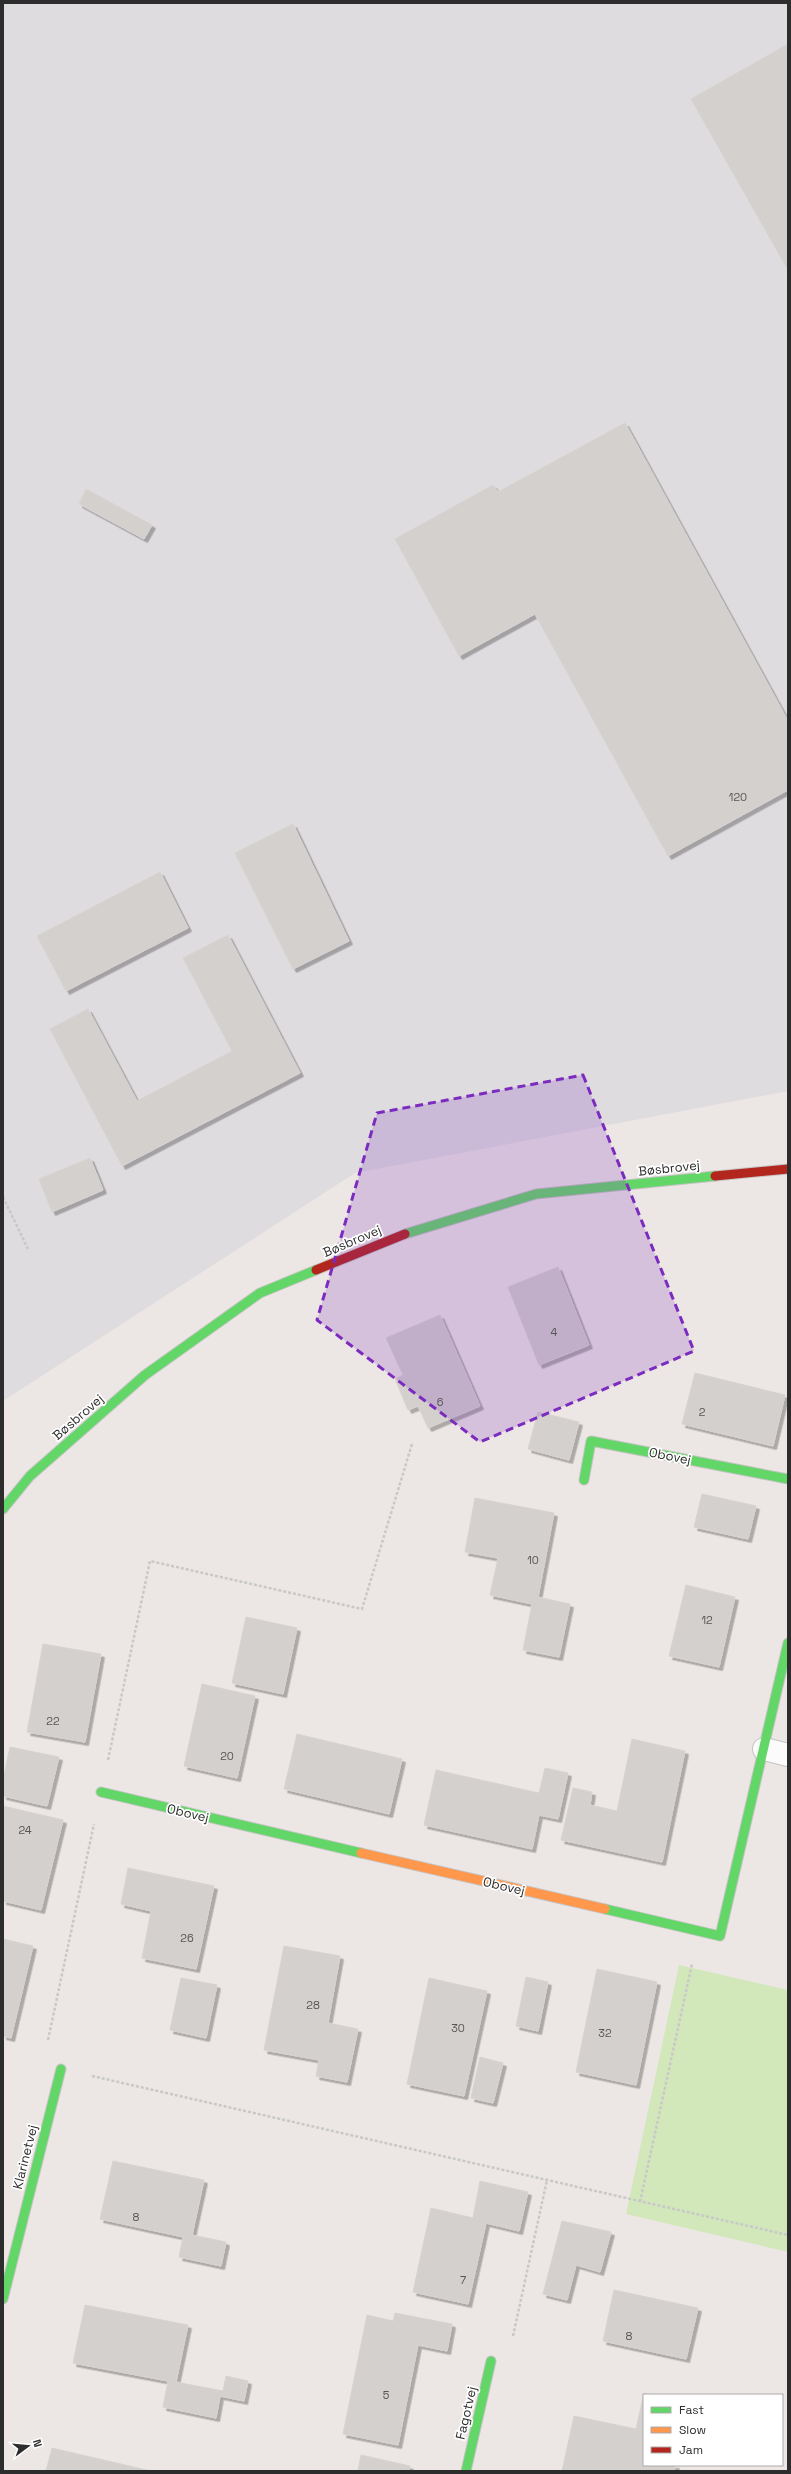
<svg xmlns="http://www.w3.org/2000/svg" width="791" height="2474" viewBox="0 0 791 2474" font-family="'Space Grotesk',sans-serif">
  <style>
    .industrial { fill: #dfdcdf }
    .green { fill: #d2e8bb }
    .building { fill: #d3d0cd; stroke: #d7d3d0; filter: url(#shadow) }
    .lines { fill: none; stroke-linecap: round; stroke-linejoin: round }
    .street-casing { stroke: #c5c4c4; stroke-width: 24 }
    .fast-casing { stroke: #c5c4c4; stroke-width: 11 }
    .slow-casing { stroke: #c5c4c4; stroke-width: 11 }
    .jam-casing { stroke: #c5c4c4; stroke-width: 11 }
    .path { stroke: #c8c8c8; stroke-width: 2.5; stroke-dasharray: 3 2; stroke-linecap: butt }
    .street { stroke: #fcfbfb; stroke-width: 22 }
    .fast { stroke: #63d668; stroke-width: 9 }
    .slow { stroke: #ff974d; stroke-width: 9 }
    .jam { stroke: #b3261e; stroke-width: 9 }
    .marked { fill: #7b2cbf; fill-opacity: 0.2; stroke: #7b2cbf; stroke-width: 3; stroke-dasharray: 8 5; stroke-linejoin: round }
    .labels { text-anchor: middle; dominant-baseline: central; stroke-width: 3.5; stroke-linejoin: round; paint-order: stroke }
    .number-label { font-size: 11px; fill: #575656 }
    .street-label { font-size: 13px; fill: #2d2d2d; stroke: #fff }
  </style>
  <defs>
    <filter id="shadow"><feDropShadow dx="3.5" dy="3.5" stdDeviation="0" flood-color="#0004"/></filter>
  </defs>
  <rect width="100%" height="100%" fill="#ece7e4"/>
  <path class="industrial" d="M3,3H788V1091L355,1173L3,1401Z"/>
  <path class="green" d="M679,1965L788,1990V2252L626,2214Z"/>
  <path class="building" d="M788,44V270L691,99Z
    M625,423L788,721V790L668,856L535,614L459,656L395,539L493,485L498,492Z
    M86,489L152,525L144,539L79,504Z
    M293,824L349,941L293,969L235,853Z
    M160,872L188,928L66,991L37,936Z
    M228,935L300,1073L122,1166L50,1029L88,1009L137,1101L232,1051L183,958Z
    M90,1158L103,1190L52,1212L39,1179Z
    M558,1267L589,1345L539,1365L508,1287Z
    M440,1315L480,1406L428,1428L418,1406L408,1410L395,1379L403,1375L386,1338Z
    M695,1373L785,1395L773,1446L682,1424Z
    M538,1412L579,1422L569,1460L528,1449Z
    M702,1494L756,1506L748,1539L694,1527Z
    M475,1498L554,1513L538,1597L570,1604L559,1657L523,1650L532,1604L490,1595L498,1558L465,1552Z
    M686,1585L735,1597L719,1667L669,1656Z
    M246,1617L297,1628L283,1694L232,1683Z
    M43,1644L101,1654L85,1742L27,1732Z
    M202,1684L255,1696L237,1778L184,1766Z
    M297,1734L402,1759L389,1814L284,1789Z
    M632,1739L685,1751L662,1862L561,1840L573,1788L592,1792L590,1805L617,1811Z
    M10,1747L59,1757L47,1806L3,1796V1780Z
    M545,1768L568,1773L558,1819L539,1815L532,1849L424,1825L436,1770L539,1793Z
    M3,1806L63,1820L41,1910L3,1901Z
    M128,1868L214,1886L196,1969L142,1958L151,1911L121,1904Z
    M3,1939L33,1946L11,2038L3,2036Z
    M284,1946L340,1956L328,2023L358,2029L347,2082L316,2076L319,2060L264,2050Z
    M597,1969L657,1982L636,2085L576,2072Z
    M526,1977L548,1982L538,2031L516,2026Z
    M181,1978L217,1985L206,2038L170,2030Z
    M429,1978L487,1991L464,2096L407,2084Z
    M480,2057L503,2063L493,2103L471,2098Z
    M113,2161L204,2180L192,2235L226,2242L221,2266L179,2257L183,2237L100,2219Z
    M480,2181L528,2192L519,2231L486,2223L468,2304L413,2292L431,2208L473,2218Z
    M562,2221L611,2232L600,2272L576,2265L567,2300L543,2294Z
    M614,2290L698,2308L686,2359L603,2341Z
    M85,2305L188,2325L176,2382L223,2391L226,2376L248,2381L244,2401L220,2396L216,2418L163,2407L168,2381L73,2363Z
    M395,2313L452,2324L447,2351L418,2345L398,2445L343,2434L367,2315L393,2321Z
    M644,2393L653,2395H644V2465H676L674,2471H562L574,2416L636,2429Z
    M52,2448L151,2471H46Z
    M361,2455L410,2466L409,2471H358Z"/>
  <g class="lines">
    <defs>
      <path id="street" d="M764,1749L788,1755"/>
      <path id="fast" d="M405,1234L536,1194L715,1176
        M584,1480L591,1441L788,1479
        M3,1509L30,1476L145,1375L260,1293L316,1270
        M101,1792L361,1853
        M605,1909L720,1936L788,1643
        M3,2299L61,2069
        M466,2471L491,2361"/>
      <path id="slow" d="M361,1853L605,1909"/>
      <path id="jam" d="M715,1176L788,1169
        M316,1270L405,1234"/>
    </defs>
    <use href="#street" class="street-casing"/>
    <use href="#fast" class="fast-casing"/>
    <use href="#slow" class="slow-casing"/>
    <use href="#jam" class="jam-casing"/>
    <path class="path" d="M3,1197L28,1249
      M108,1760L150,1561L362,1609L412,1444
      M48,2040L94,1824
      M92,2076L788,2235
      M640,2202L692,1964
      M513,2336L547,2180"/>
    <use href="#street" class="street"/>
    <use href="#fast" class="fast"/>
    <use href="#slow" class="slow"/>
    <use href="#jam" class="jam"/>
  </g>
  <path class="marked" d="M583,1075L694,1351L480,1442L317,1320L377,1113Z"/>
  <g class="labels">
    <g class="number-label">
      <text x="738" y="797">120</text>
      <text x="554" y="1332">4</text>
      <text x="440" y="1402">6</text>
      <text x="702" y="1412">2</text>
      <text x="533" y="1560">10</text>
      <text x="707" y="1620">12</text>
      <text x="53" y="1721">22</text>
      <text x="227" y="1756">20</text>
      <text x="25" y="1830">24</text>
      <text x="187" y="1938">26</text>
      <text x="313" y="2005">28</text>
      <text x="458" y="2028">30</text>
      <text x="605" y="2033">32</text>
      <text x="136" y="2217">8</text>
      <text x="463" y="2280">7</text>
      <text x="629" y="2336">8</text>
      <text x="386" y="2395">5</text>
    </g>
    <g class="street-label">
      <text transform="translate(669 1168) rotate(-6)">Bøsbrovej</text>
      <text transform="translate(352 1241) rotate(-23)">Bøsbrovej</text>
      <text transform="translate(78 1417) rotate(-41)">Bøsbrovej</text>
      <text transform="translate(670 1456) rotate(11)">Obovej</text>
      <text transform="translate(188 1813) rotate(13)">Obovej</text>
      <text transform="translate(504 1886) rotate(13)">Obovej</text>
      <text transform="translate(25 2157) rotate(-76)">Klarinetvej</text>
      <text transform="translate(466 2413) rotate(-77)">Fagotvej</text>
    </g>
  </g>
  <rect width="791" height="2474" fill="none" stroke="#2d2d2d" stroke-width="8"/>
  <rect x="643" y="2394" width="140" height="72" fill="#ffffff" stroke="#ababab"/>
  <rect x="651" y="2407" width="20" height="6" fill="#63d668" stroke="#ababab"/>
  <text x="679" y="2414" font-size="12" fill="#2d2d2d">Fast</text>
  <rect x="651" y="2427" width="20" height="6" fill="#ff974d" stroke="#ababab"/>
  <text x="679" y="2434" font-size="12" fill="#2d2d2d">Slow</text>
  <rect x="651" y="2447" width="20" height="6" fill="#b3261e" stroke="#ababab"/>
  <text x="679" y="2454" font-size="12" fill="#2d2d2d">Jam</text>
  <g transform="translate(28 2446) rotate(74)" stroke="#ffffff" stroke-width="3" paint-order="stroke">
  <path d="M0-3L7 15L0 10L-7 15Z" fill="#2d2d2d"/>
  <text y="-6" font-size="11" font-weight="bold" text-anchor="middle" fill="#2d2d2d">N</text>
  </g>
</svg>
